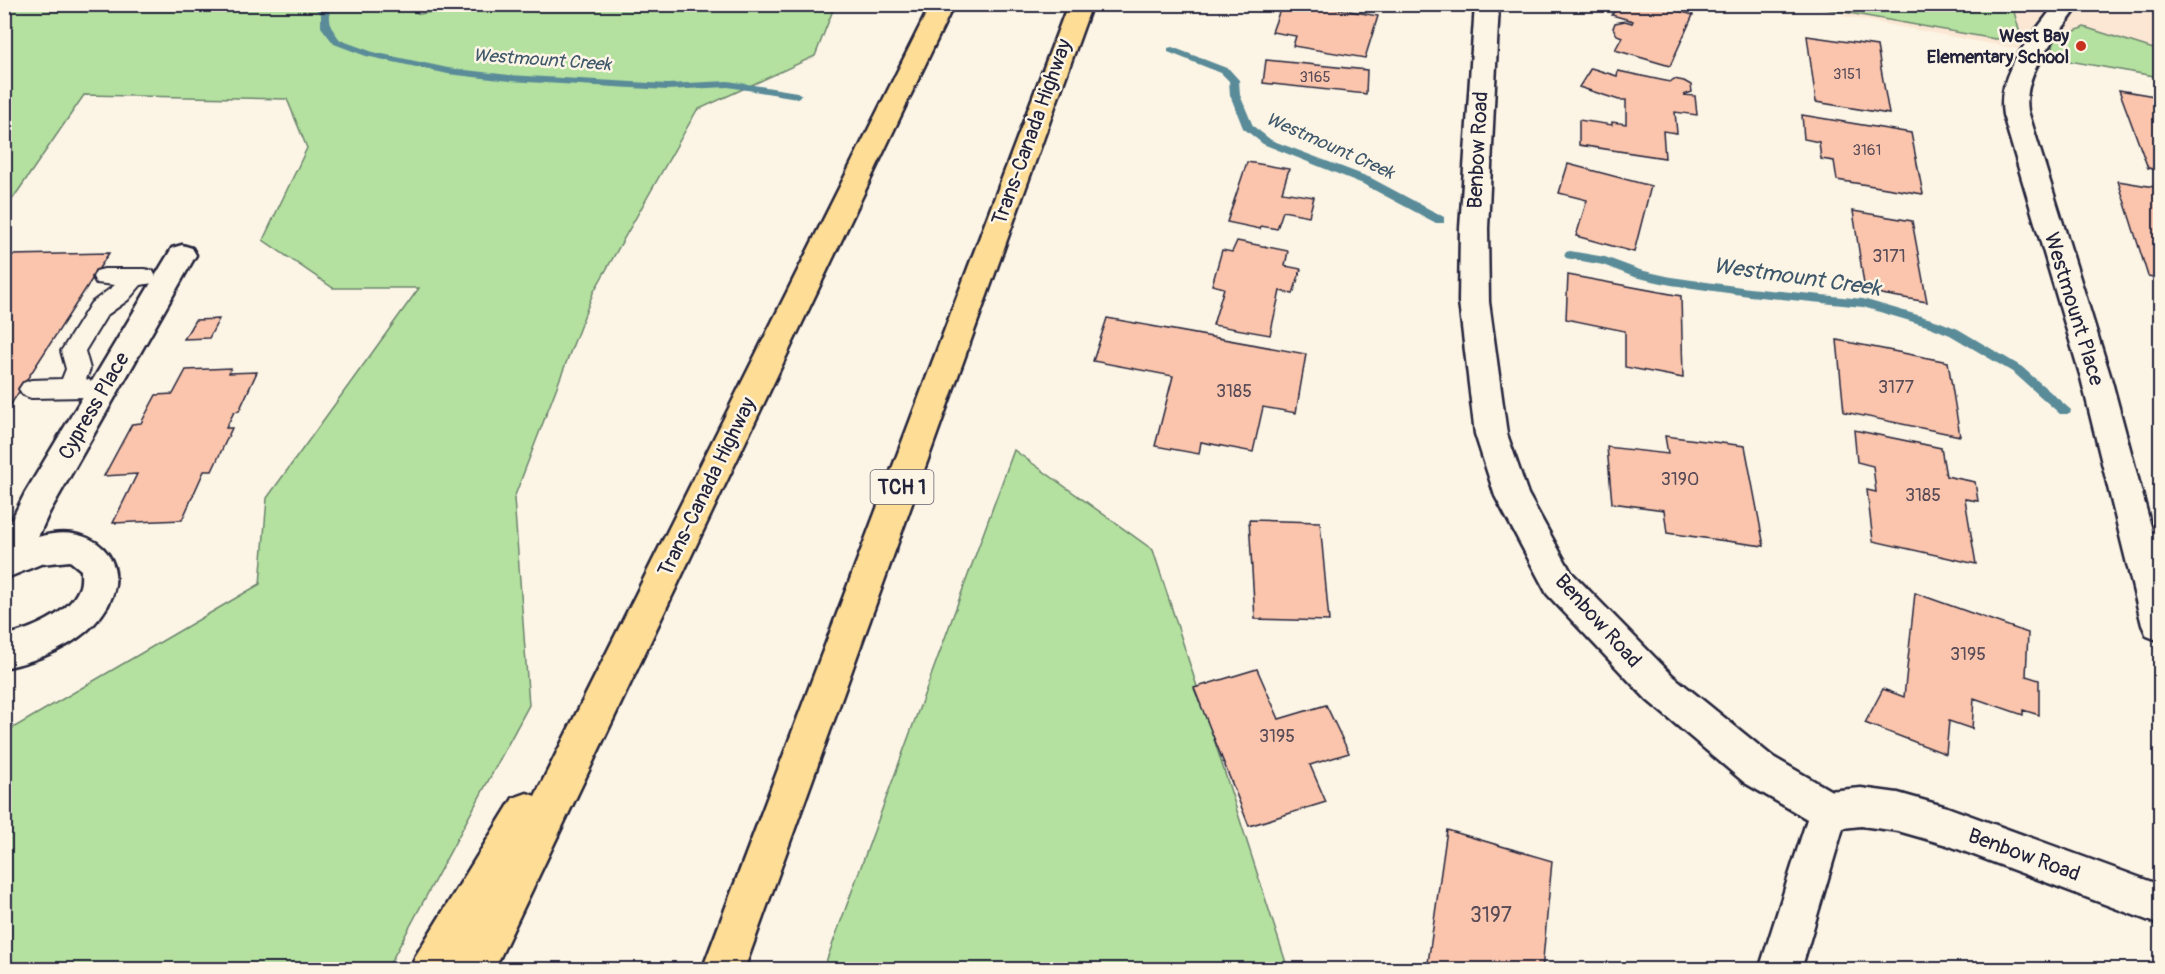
<svg xmlns="http://www.w3.org/2000/svg" width="2165" height="974" viewBox="0 0 2165 974" font-family="Pangolin,sans-serif">
  <style>
    .built { fill: #fbe7d4 }
    .green { fill: #b4e19f; stroke: #6b826d; stroke-width: 1.5 }
    .lines { fill: none; stroke-linecap: round; stroke-linejoin: round }
    .stream { fill: #5a8b98; fill-rule: evenodd }
    .building { fill: #fac5ac; stroke: #22223b; stroke-width: 1.5 }
    .service-casing { stroke: #22223b; stroke-width: 4 }
    .minor-casing { stroke: #22223b; stroke-width: 5 }
    .tertiary-casing { stroke: #22223b; stroke-width: 5 }
    .motorway-casing { stroke: #22223b; stroke-width: 5 }
    .service { fill: #fcf5e5; fill-rule: evenodd }
    .minor { fill: #fcf5e5; fill-rule: evenodd }
    .tertiary { fill: #fcf5e5; fill-rule: evenodd }
    .motorway { fill: #fedd96; fill-rule: evenodd }
    .poi-dot { fill: #c8321e; stroke: #fcf5e5; stroke-width: 2 }
    .labels { text-anchor: middle; dominant-baseline: central; stroke-width: 5; stroke-linejoin: round; paint-order: stroke }
    .far-number-label { font-size: 15px; fill: #584b57 }
    .far-poi-label { font-size: 18px; font-weight: bold; fill: #22223b; stroke: #fcf5e5; text-anchor: end }
    .far-water-label { font-size: 18px; font-style: italic; fill: #3e576a; stroke: #fcf5e5 }
    .number-label { font-size: 18px; fill: #584b57 }
    .shield { fill: #fcf5e5; stroke: #63616e; stroke-width: 1.5 }
    .shield-label { font-size: 20px; font-weight: bold; fill: #22223b }
    .street-label { font-size: 21px; fill: #22223b; stroke: #fcf5e5 }
    .near-number-label { font-size: 21px; fill: #584b57 }
    .water-label { font-size: 22px; font-style: italic; fill: #3e576a; stroke: #fcf5e5 }
  </style>
  <rect width="100%" height="100%" fill="#fcf5e5"/>
  <filter id="ink" filterUnits="userSpaceOnUse"><feTurbulence type="fractalNoise" baseFrequency=".0167" numOctaves="2"/><feDisplacementMap in="SourceGraphic" scale="12" xChannelSelector="R" yChannelSelector="G"/><feConvolveMatrix kernelMatrix="1 2 1 2 8 2 1 2 1" color-interpolation-filters="sRGB"/></filter>
  <g filter="url(#ink)">
    <path class="built" d="M1852,4L2160,5V76L1842,16Z"/>
    <path class="green" d="M396,4L420,14L473,4L835,5L815,56L697,110L593,293L514,498L529,705L387,969H5V739L11,729L260,584L267,498L419,288H333L263,240L307,148L287,99L84,95L5,210V5Z
      M1804,5H2002L2013,8L2021,37L1995,39Z
      M2084,27L2160,51V77L2052,58L2054,40Z
      M1014,450L1153,550L1288,969L823,970Z"/>
    <g class="lines">
      <path class="stream" d="M309,4H320L329,11L331,27L340,40L373,52L448,68L509,75L667,84L728,81L797,92L802,95L797,98L728,87L667,90L509,81L448,74L366,56L334,44L321,27V14Z
        M1172,47L1229,69L1239,80L1240,95L1253,126L1271,140L1371,178L1444,217V223H1436L1363,184L1263,144L1243,128L1230,95L1229,81L1221,73L1168,52V48Z
        M1570,251L1605,257L1640,270L1671,277L1749,288L1863,299L1938,321L1958,329L2022,367L2071,410L2070,414H2060L2014,373L1950,335L1930,327L1863,307L1749,296L1671,285L1634,277L1603,265L1566,258L1564,255L1566,252Z"/>
    </g>
    <path class="building" d="M1282,4L1308,6L1310,4L1378,16L1365,58L1293,46L1296,36L1272,32Z
      M1618,4H1655L1693,15L1670,66L1615,50L1622,37L1617,35L1613,28L1615,23L1625,21L1632,23L1633,21L1612,15Z
      M1807,36L1877,46L1889,114L1816,102Z
      M1266,60L1367,70L1366,94L1263,83Z
      M1591,68L1617,76L1618,71L1670,82L1674,79L1684,81L1691,85L1692,92L1684,95L1695,96L1697,115L1675,112L1677,133L1663,131L1665,158L1579,145V120L1612,125V122L1626,124V100H1619L1579,87Z
      M2119,90L2160,97V170L2148,168Z
      M1802,115L1911,133L1923,194L1837,180L1834,161L1821,159L1819,142L1804,139Z
      M1247,162L1289,169L1282,192L1314,197L1309,216L1283,211L1277,229L1261,226L1260,229L1227,222Z
      M1568,164L1651,186L1634,252L1576,236L1587,200L1559,193Z
      M2118,181L2160,188V278L2148,276Z
      M1853,211L1912,221L1927,302L1865,291Z
      M1237,241L1288,251L1285,266L1301,269L1293,294L1280,291L1270,335L1213,325L1224,288L1212,285L1222,250L1232,252Z
      M109,253L4,415V264L11,255Z
      M1568,275L1681,296L1683,378L1625,367V331L1566,319Z
      M1107,318L1306,354L1296,413L1263,407L1253,452L1201,442L1199,454L1155,446L1173,376L1093,361Z
      M219,319L209,338L184,339L195,320Z
      M1837,340L1948,362L1960,436L1844,412Z
      M231,368L229,373L257,372L239,411L234,412L226,428H232L212,471H204L182,520L113,523L137,474L104,476L132,424L141,423L156,395L173,394L186,370Z
      M1854,430L1941,448L1946,476L1975,482L1978,501L1965,499L1976,564L1873,541L1867,490L1876,492L1873,466L1857,462Z
      M1665,436L1745,446L1764,546L1667,533L1664,510L1612,503L1607,447L1668,454Z
      M1249,520L1320,522L1329,621L1255,619Z
      M1915,593L2028,633L2026,676L2039,680V715L2023,710V715L1974,698L1972,729L1949,721L1946,754L1865,723L1883,689L1904,697Z
      M1257,669L1279,719L1326,705L1349,753L1310,765L1326,802L1249,826L1194,688Z
      M1447,830L1552,861L1542,970H1427Z"/>
    <g class="lines">
      <defs>
        <path id="service" d="M104,269H145L153,271L156,277L153,283L141,285L128,300L107,315L85,351L90,369L86,379L95,382L99,388L95,394L87,397L31,398L23,395L19,389L23,383L31,380L62,379L66,369L61,351L65,345L91,303L115,285L96,283L93,277L96,271Z"/>
        <path id="minor" d="M1475,4H1499L1488,228L1489,302L1507,434L1528,494L1571,572L1673,676L1773,757L1842,797L1848,810L1842,823L1828,829L1814,823L1745,783L1647,700L1547,594L1495,496L1475,434L1459,302L1460,228Z
          M2052,4H2076L2075,11C2054,42 2022,71 2028,111L2111,378L2160,560V641L2147,636L2142,625L2081,378L2003,115C1996,73 2028,42 2051,10Z
          M182,245L192,248L196,255L49,513L38,537C103,518 142,574 94,624C71,648 36,661 4,668V636C30,630 68,615 79,589C82,583 81,576 81,570L70,561L41,564L4,579V535L25,493L172,248Z"/>
        <path id="tertiary" d="M1861,788L1898,793L1947,807L2160,885V925L1947,845L1898,831L1861,826L1843,828L1801,970H1759L1814,797L1828,791Z"/>
        <path id="motorway" d="M931,4H954L494,970H410L416,955L513,798L527,793L535,796Z
          M1068,4H1092L744,970H702Z"/>
      </defs>
      <use href="#service" class="service-casing"/>
      <use href="#minor" class="minor-casing"/>
      <use href="#tertiary" class="tertiary-casing"/>
      <use href="#motorway" class="motorway-casing"/>
      <use href="#service" class="service"/>
      <use href="#minor" class="minor"/>
      <use href="#tertiary" class="tertiary"/>
      <use href="#motorway" class="motorway"/>
    </g>
  </g>
  <circle class="poi-dot" cx="2081" cy="46" r="6"/>
  <g class="labels">
    <g class="far-number-label">
      <text x="1847" y="74">3151</text>
      <text x="1315" y="77">3165</text>
      <text x="1867" y="150">3161</text>
    </g>
    <g class="far-poi-label">
      <text x="2069" y="36">West Bay<tspan x="2069" dy="21">Elementary School</tspan></text>
    </g>
    <g class="far-water-label">
      <text transform="translate(542 60) rotate(4)">Westmount Creek</text>
      <text transform="translate(1330 146) rotate(24)">Westmount Creek</text>
    </g>
    <g class="number-label">
      <text x="1889" y="256">3171</text>
      <text x="1896" y="387">3177</text>
      <text x="1234" y="391">3185</text>
      <text x="1680" y="479">3190</text>
      <text x="1923" y="495">3185</text>
      <text x="1968" y="654">3195</text>
      <text x="1277" y="736">3195</text>
    </g>
    <rect class="shield" x="870.5" y="470" width="63" height="34" rx="4.5"/>
    <g class="shield-label">
      <text x="902" y="487">TCH 1</text>
    </g>
    <g class="street-label">
      <text transform="translate(1032 132) rotate(-70)">Trans-Canada Highway</text>
      <text transform="translate(1478 150) rotate(-87)">Benbow Road</text>
      <text transform="translate(2074 309) rotate(73)">Westmount Place</text>
      <text transform="translate(94 406) rotate(-60)">Cypress Place</text>
      <text transform="translate(707 487) rotate(-64)">Trans-Canada Highway</text>
      <text transform="translate(1598 621) rotate(48)">Benbow Road</text>
      <text transform="translate(2024 855) rotate(20)">Benbow Road</text>
    </g>
    <g class="near-number-label">
      <text x="1491" y="915">3197</text>
    </g>
    <g class="water-label">
      <text transform="translate(1797 277) rotate(8)">Westmount Creek</text>
    </g>
  </g>
  <rect width="2165" height="974" fill="none" stroke="#fcf5e5" stroke-width="24"/>
  <rect x="12" y="12" width="2141" height="950" fill="none" stroke="#22223b" stroke-width="2" filter="url(#ink)"/>
</svg>
